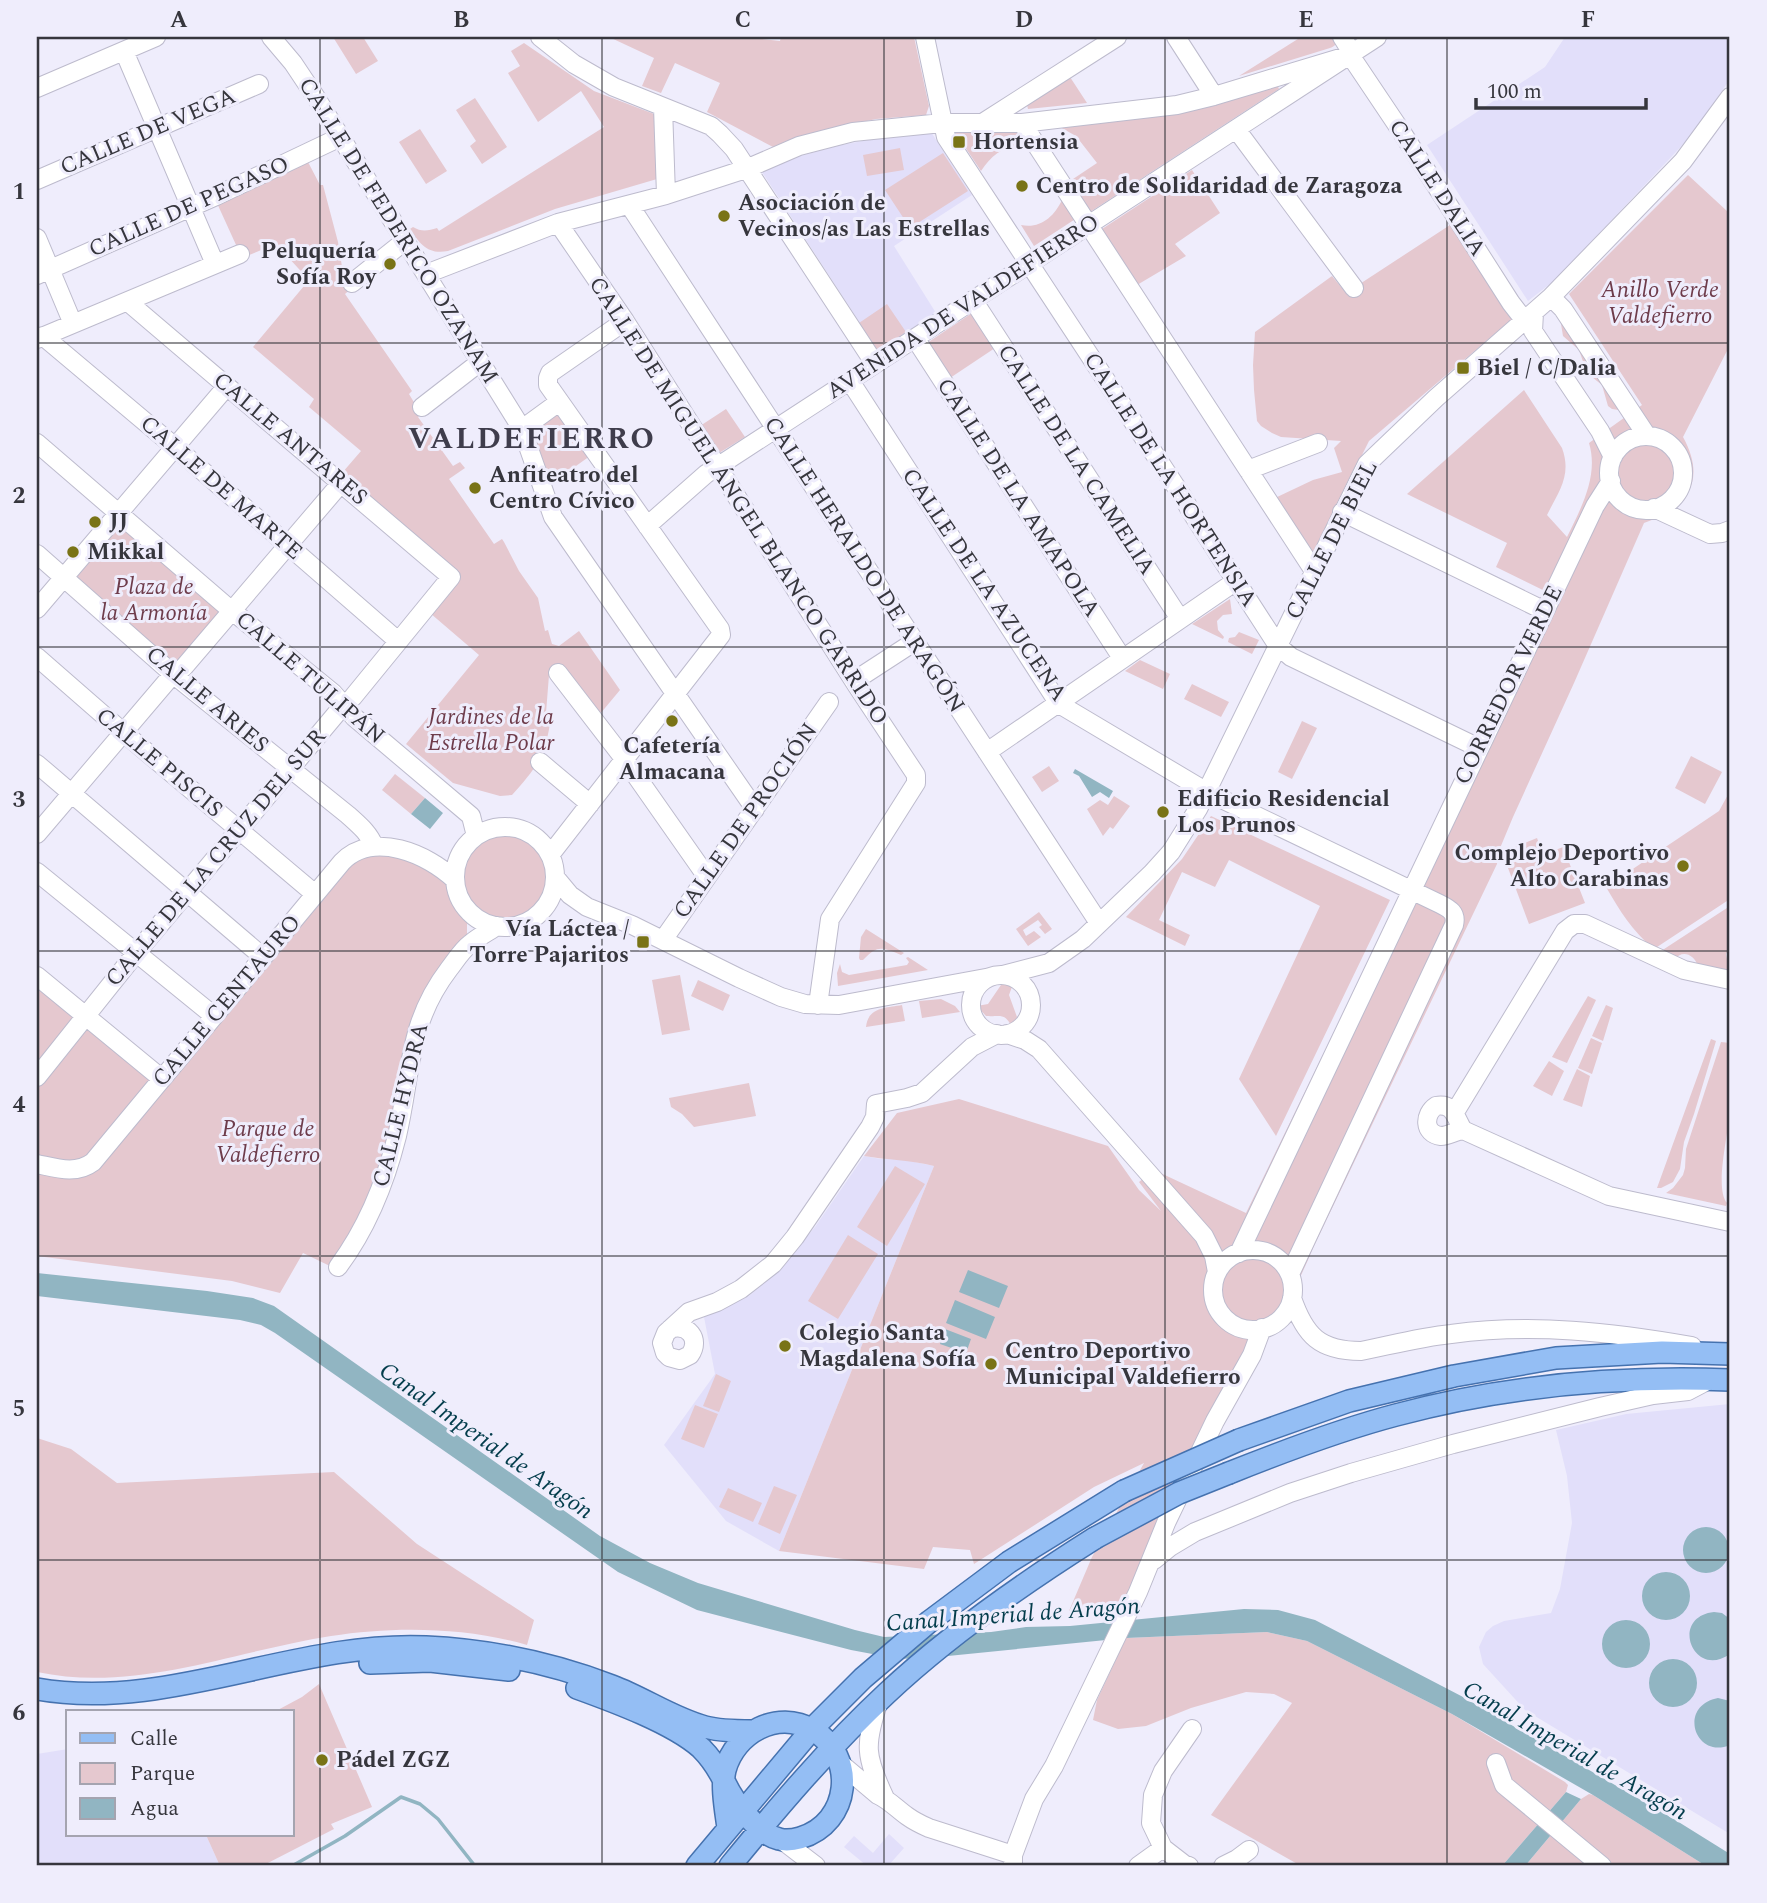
<svg xmlns="http://www.w3.org/2000/svg" width="1767" height="1903" viewBox="0 0 1767 1903" font-family="Spectral,serif">
  <style>
    .built { fill: #e2dffa }
    .green { fill: #e5c8cf }
    .water { fill: #91b5c2 }
    .lines { fill: none; stroke-linecap: round; stroke-linejoin: round }
    .stream { stroke: #91b5c2; stroke-width: 3.5 }
    .minor-casing { stroke: #bdbbcd; stroke-width: 20 }
    .major-casing { stroke: #4572af; stroke-width: 24 }
    .minor { stroke: #fff; stroke-width: 18 }
    .major { stroke: #94bef4; stroke-width: 21 }
    .major-bridge-casing { stroke: #4572af; stroke-width: 24; stroke-linecap: butt }
    .major-bridge { stroke: #94bef4; stroke-width: 21 }
    .grid { fill: none; stroke: #36363d; stroke-width: 2; stroke-opacity: 0.55 }
    .poi-dot { fill: #797316; stroke: #efedfc; stroke-width: 2.5 }
    .labels { text-anchor: middle; dominant-baseline: central; stroke-width: 6; stroke-linejoin: round; paint-order: stroke }
    .street-label { font-size: 23px; fill: #36363d; stroke: #efedfc }
    .poi-label { font-size: 23px; font-weight: bold; fill: #36363d; stroke: #efedfc; text-anchor: start }
    .park-label { font-size: 23px; font-style: italic; fill: #6e3c4b; stroke: #efedfc }
    .water-label { font-size: 24px; font-style: italic; fill: #043d4c; stroke: #efedfc }
    .district-label { font-size: 30px; font-weight: bold; letter-spacing: 2px; fill: #3f3d4c; stroke: #efedfc }
    .neatline { fill: none; stroke: #36363d; stroke-width: 2.5 }
    .grid-label { font-size: 23px; text-anchor: middle; font-weight: bold; fill: #36363d }
  </style>
  <rect width="100%" height="100%" fill="#efedfc"/>
  <path class="built" d="M1565,37H1730V79L1694,132L1675,153L1555,280L1528,301L1427,145L1545,67Z
    M931,132L972,195L894,246L936,313L878,351L762,172L797,157L837,146L892,135Z
    M864,1156L881,1159L896,1158L934,1166L779,1551L726,1521L664,1445L715,1374L704,1317L749,1296L776,1273L815,1227Z
    M1730,1404V1834L1525,1710L1483,1664L1479,1647L1486,1632L1493,1626L1504,1621L1551,1613L1560,1589L1572,1523L1567,1476L1556,1430L1626,1414Z
    M68,1749V1835H206L220,1866H37V1754Z
    M889,1834L904,1848L888,1866H867L844,1847L854,1836L873,1853Z"/>
  <path class="green" d="M333,37H363L378,61L356,74Z
    M609,37H745L780,41L781,37H914L929,106L926,115L876,119L821,131L773,147L707,112L720,83L675,63L661,93L642,86L654,58Z
    M1301,37H1337C1337,43 1336,46 1330,48L1239,76Z
    M524,43L594,91L654,114L657,179L555,209L448,251C428,255 420,244 410,229L413,227C421,232 428,231 437,228L439,231L604,127L581,91L538,122L508,73L520,66L511,51Z
    M1070,77L1087,103L1028,109L1027,105Z
    M1277,84L1279,89L1090,212L1070,181L1097,163L1076,136L1058,126Z
    M475,98L507,147L482,164L470,146L476,141L456,110Z
    M420,129L447,171L426,184L399,142Z
    M1017,130L1029,148C1007,143 993,153 981,171L955,132L980,133Z
    M900,148L904,170L867,176L863,155Z
    M943,153L968,191L910,228L885,190Z
    M308,162L320,185H323L338,242L343,273L354,286L345,294L412,391L409,394L421,414L418,417L453,466L460,462L465,468L449,479L494,544L502,539L504,542L519,571L538,598L545,631L548,630L552,644L559,646L579,631L620,690L600,714L551,674L549,675L546,713L551,716C546,755 538,766 512,795L500,796L453,783L406,744L479,655L430,613L458,580L342,473L361,451L309,407L314,399L253,347L309,280L276,244L242,258L216,201Z
    M1192,170L1220,213L1175,244L1186,256L1137,285L1102,229Z
    M1688,175L1727,211L1730,210V345L1683,437C1707,481 1688,507 1644,523L1574,683L1513,817L1498,853L1497,864L1313,1248C1307,1263 1300,1277 1294,1291C1285,1312 1287,1319 1262,1329L1133,1603L1069,1611L1092,1557L1144,1463L1094,1487L974,1564L970,1550L933,1547L924,1569L779,1551L934,1166C911,1160 887,1160 864,1156L897,1113L959,1099L1108,1146L1139,1190L1161,1211L1139,1182L1154,1170L1246,1213L1400,896L1553,595L1496,567L1507,543L1407,494L1524,390L1562,448C1572,475 1559,491 1547,515L1567,537C1581,508 1599,476 1589,443L1642,405L1569,294Z
    M1062,200L1080,216L1034,246L1021,225C1040,229 1054,217 1062,200Z
    M1450,225L1512,319L1369,441L1313,553L1311,552L1275,498L1313,480L1342,472L1334,448L1341,441L1281,437L1272,433L1261,426L1257,421L1254,390L1253,365L1255,332L1332,276L1346,293Z
    M887,304L906,332L878,351L859,323Z
    M972,313L995,348L950,378L927,343Z
    M1560,318L1621,407L1619,410L1612,409L1608,406L1602,385L1587,373L1579,350L1563,336Z
    M555,408L590,456L545,488L529,429Z
    M726,409L745,437L719,453L700,426Z
    M119,513L232,611L174,675L64,577Z
    M1230,599L1232,614L1223,615L1217,621L1218,630L1224,637L1223,639L1192,624Z
    M1239,632L1259,640L1252,654L1228,642L1229,638L1235,637Z
    M1140,660L1170,674L1163,689L1125,671Z
    M1192,684L1229,702L1221,717L1184,699Z
    M1302,721L1317,728L1292,779L1278,772Z
    M1691,756L1722,772L1705,804L1675,788Z
    M1049,766L1059,781L1042,792L1032,777Z
    M395,774L425,798L411,814L382,790Z
    M1730,791V899L1654,949C1632,931 1620,911 1606,887L1719,811Z
    M1114,796L1130,806L1113,829L1110,827L1103,836L1087,809L1100,800L1108,805Z
    M1211,816L1390,900L1276,1136L1239,1079L1320,906L1229,860L1215,887L1182,872L1159,920L1190,935L1185,946L1126,917L1182,859Z
    M462 878a43 43 0 1 1 86 0a43 43 0 1 1-86 0Z
    M1537,838L1543,855L1563,847L1585,903L1529,924L1508,868L1511,867L1505,851Z
    M376,851L433,865L449,879L452,895L467,922V934L460,946L426,992L392,1135L369,1206L332,1267L303,1253L280,1293L232,1281L37,1256V977L163,1085L354,857Z
    M1730,906V947L1726,954L1727,959L1730,962V975L1698,966C1694,954 1682,949 1674,960L1658,953Z
    M1039,912L1052,929L1045,934L1039,927L1042,925L1038,920L1023,930L1026,936L1034,931L1041,937L1028,946L1016,929Z
    M866,929L904,953L901,955C881,947 878,945 863,960H860L859,958L861,937Z
    M908,957L928,970L838,986L837,973L840,964L842,972L849,975L907,965L909,962L906,958Z
    M680,975L690,1030L662,1035L652,980Z
    M698,980L730,995L723,1011L691,996Z
    M1006,984H1013L1009,995L1017,1017L1012,1027C1004,1012 1001,1017 986,1016L977,1006L988,1004L1001,985Z
    M1588,996L1596,1000L1567,1063L1552,1057Z
    M941,999L955,1006L960,1012L922,1018L919,1001Z
    M902,1005L905,1021L866,1027C868,1007 886,1008 902,1005Z
    M1606,1005L1613,1008L1603,1041L1592,1036Z
    M1591,1038L1602,1043L1592,1074L1578,1068Z
    M1711,1039L1716,1041L1694,1114L1684,1142L1680,1169L1673,1182L1661,1188H1657Z
    M1721,1042L1730,1043C1730,1065 1731,1088 1730,1110C1729,1132 1714,1188 1727,1203L1726,1206L1666,1193L1673,1188L1683,1175L1685,1168L1686,1149Z
    M1549,1061L1564,1071L1552,1096L1533,1086Z
    M1577,1069L1590,1076L1582,1107L1563,1100Z
    M749,1083L756,1116L694,1127L682,1114L671,1107L669,1098Z
    M895,1166L925,1184L887,1246L857,1227Z
    M848,1235L878,1254L838,1319L808,1301Z
    M716,1374L731,1381L719,1412L703,1406Z
    M695,1405L718,1414L704,1448L681,1439Z
    M37,1438L71,1449L117,1483L334,1472L417,1544L534,1620L527,1645C466,1627 394,1626 331,1636C234,1651 136,1693 37,1672Z
    M774,1486L797,1495L780,1534L758,1524Z
    M728,1488L762,1503L753,1522L719,1507Z
    M1267,1632L1307,1641L1452,1714L1565,1782L1568,1785L1566,1792L1502,1866H1301L1211,1815L1292,1703L1274,1694L1246,1692L1191,1708L1146,1726L1118,1729L1093,1720L1097,1700L1126,1638Z
    M319,1684L372,1807L331,1824L334,1829L262,1866H220L206,1835H292V1712H274L302,1697Z
    M1589,1794L1593,1795L1706,1866H1525L1581,1799Z"/>
  <path class="water" d="M1075,769L1113,791L1109,798L1100,792L1092,797L1079,776L1073,773Z
    M425,798L443,813L430,829L411,814Z
    M968,1270L1008,1286L999,1308L959,1292Z
    M37,1273L207,1291L253,1298L274,1306L600,1536L650,1563L698,1583L855,1630L884,1637L991,1632L1026,1627L1070,1626L1244,1609L1278,1610L1315,1620L1465,1698L1677,1821L1730,1854V1866H1706L1593,1795L1452,1714L1307,1641L1267,1632L1126,1638L938,1657L899,1659L851,1650L697,1610L618,1572L275,1333L261,1325L240,1320L37,1296Z
    M955,1300L995,1317L986,1339L946,1323Z
    M945,1329L971,1339L966,1353L940,1344Z
    M1683 1550a23 23 0 1 1 46 0a23 23 0 1 1-46 0Z
    M1642 1596a24 24 0 1 1 48 0a24 24 0 1 1-48 0Z
    M1714,1612L1722,1613L1730,1619V1654C1693,1680 1669,1617 1714,1612Z
    M1602 1644a24 24 0 1 1 48 0a24 24 0 1 1-48 0Z
    M1649 1683a24 24 0 1 1 48 0a24 24 0 1 1-48 0Z
    M1718,1698L1730,1701V1745C1695,1760 1677,1706 1718,1698Z
    M1566,1792L1581,1799L1525,1866H1502Z"/>
  <g class="lines">
    <path class="stream" d="M292,1866L345,1836L401,1797L420,1804L438,1819L475,1866"/>
    <defs>
      <path id="minor" d="M271,37L293,63L315,96L522,429L553,517L755,809
        M540,37L574,64L614,87L711,126L720,134L734,149L875,364
        M925,37L946,137L1184,499L1190,510L1278,646L1291,657L1479,748
        M1176,37L1214,96
        M1342,37L1352,53
        M124,51L215,264
        M1350,55L1403,134L1511,303L1525,321
        M37,88L156,37
        M663,107L666,195
        M984,122L1117,37
        M1022,123L1314,571
        M1236,129L1354,288
        M37,180L259,84
        M630,206L1099,923
        M558,223L625,321L857,686L916,775V783L830,919L818,1005
        M37,238L73,324
        M426,274L558,223L666,195L746,169L799,146L853,132L942,123H1022L1177,105L1214,96L1350,55
        M37,275L216,196L332,141L339,135
        M352,283L406,240
        M1551,297L1563,309L1647,436
        M973,300L1180,619
        M1534,313L1533,331L1600,431L1613,457
        M43,336L175,447L398,641
        M915,338L1122,658
        M37,339L240,254
        M850,381L1059,704L1207,792L1440,904C1450,909 1457,913 1454,925L1290,1274
        M422,407L480,362
        M522,429L559,402
        M1609 473a37 37 0 1 1 74 0a37 37 0 1 1-74 0Z
        M37,443L225,605L333,693L354,717L471,816L476,836
        M1248,470L1318,443
        M1654,508L1710,534L1722,533L1730,530
        M1342,512L1545,611
        M647,526L706,474L717,467L1377,37
        M37,554L174,675L348,815C359,825 369,833 374,846
        M37,609L227,386
        M37,657L124,733L315,894
        M558,673L625,760L707,877
        M854,681L914,642
        M987,752L1236,581
        M540,762L590,804
        M37,764L263,957
        M455 877a50 50 0 1 1 100 0a50 50 0 1 1-100 0Z
        M37,834L168,680L184,667L341,483
        M550,855L721,635L720,629L548,385V378L550,373L625,321
        M37,872L214,1016
        M555,877L570,895L587,907L632,925L739,978L781,997L805,1004L839,1005L991,977
        M663,940L829,702
        M1003,975L1049,963L1083,939L1152,873L1171,852L1198,809L1367,464L1436,398L1551,297L1683,161L1730,97
        M971 1005a30 30 0 1 1 60 0a30 30 0 1 1-60 0Z
        M37,976L161,1078
        M1007,1034L1025,1040L1039,1049L1204,1236L1214,1256L1217,1272
        M37,1077L136,953L336,714L353,697L451,577L128,302
        M1455,1112L1565,931L1574,924H1585L1684,970L1730,980
        M1463,1130C1455,1131 1448,1136 1441,1136C1423,1134 1424,1114 1436,1106C1454,1103 1455,1117 1463,1130L1609,1196L1730,1222
        M37,1164C56,1168 76,1175 93,1162L342,862C373,830 428,854 455,880
        M1213 1290a40 40 0 1 1 80 0a40 40 0 1 1-80 0Z
        M1239,1253L1595,506L1611,481
        M338,1267C367,1228 385,1184 397,1136C412,1072 407,1024 449,969C456,960 462,950 470,944C478,937 488,932 497,926
        M1292,1298C1305,1336 1320,1351 1361,1351C1391,1345 1421,1337 1451,1334C1533,1323 1612,1332 1692,1346
        M670,1329C688,1323 701,1339 690,1355L680,1360L669,1357L665,1353L662,1343L666,1333L689,1312L717,1302L741,1289L773,1264L795,1237L870,1127L875,1117L876,1104L907,1098L922,1093L972,1047L997,1034
        M1154,1560L1170,1547L1195,1532L1290,1493L1351,1473L1453,1444L1600,1407L1653,1395L1688,1391L1709,1380
        M879,1701C864,1745 865,1756 885,1798
        M1496,1763L1504,1785L1602,1866
        M841,1764L878,1795C889,1800 897,1809 907,1816C914,1821 922,1825 929,1828L1013,1855
        M782,1840L816,1866
        M1013,1866V1855L1034,1799L1054,1766L1138,1592L1166,1523L1215,1421L1252,1355L1262,1328
        M1138,1866L1163,1848
        M1189,1866L1185,1865L1163,1848L1151,1823L1153,1795L1163,1771L1192,1729
        M1223,1866L1237,1859L1249,1850"/>
      <path id="major" d="M1239,1440L1349,1401L1454,1376L1556,1358L1662,1352L1730,1354
        M1229,1473C1284,1451 1339,1430 1396,1415C1503,1386 1620,1376 1730,1380
        M370,1663L430,1661L509,1670
        M577,1688C613,1701 673,1723 701,1748C710,1757 717,1767 723,1779
        M37,1689C168,1712 294,1641 426,1647C490,1650 552,1663 612,1686C644,1698 672,1718 705,1727C720,1731 736,1731 752,1731
        M725,1783C734,1802 758,1834 779,1839C786,1841 793,1840 800,1838C851,1823 857,1756 813,1730C777,1709 735,1733 725,1770C721,1786 726,1812 728,1828
        M697,1866L812,1729L863,1678L930,1621L1009,1562L1124,1491
        M730,1866C779,1806 830,1746 887,1693C950,1634 1022,1584 1095,1538"/>
    </defs>
    <use href="#minor" class="minor-casing"/>
    <use href="#major" class="major-casing"/>
    <use href="#minor" class="minor"/>
    <use href="#major" class="major"/>
    <defs>
      <path id="major-bridge" d="M1124,1491L1239,1440
        M1095,1538L1179,1493L1229,1473"/>
    </defs>
    <use href="#major-bridge" class="major-bridge-casing"/>
    <use href="#major-bridge" class="major-bridge"/>
  </g>
  <path class="grid" d="M320,37V1866M602,37V1866M884,37V1866M1165,37V1866M1447,37V1866M37,343H1730M37,647H1730M37,951H1730M37,1256H1730M37,1560H1730"/>
  <g class="poi-dot">
    <rect x="952" y="135" width="14" height="14" rx="3.5"/>
    <circle cx="1022" cy="186" r="7"/>
    <circle cx="724" cy="216" r="7"/>
    <circle cx="390" cy="264" r="7"/>
    <rect x="1456" y="361" width="14" height="14" rx="3.5"/>
    <circle cx="475" cy="488" r="7"/>
    <circle cx="95" cy="522" r="7"/>
    <circle cx="73" cy="552" r="7"/>
    <circle cx="672" cy="721" r="7"/>
    <circle cx="1163" cy="812" r="7"/>
    <circle cx="1683" cy="866" r="7"/>
    <rect x="636" y="935" width="14" height="14" rx="3.5"/>
    <circle cx="785" cy="1346" r="7"/>
    <circle cx="991" cy="1364" r="7"/>
    <circle cx="322" cy="1760" r="7"/>
  </g>
  <g class="labels">
    <g class="street-label">
      <text transform="translate(148 132) rotate(-23)">CALLE DE VEGA</text>
      <text transform="translate(1437 188) rotate(57)">CALLE DALIA</text>
      <text transform="translate(189 207) rotate(-24)">CALLE DE PEGASO</text>
      <text transform="translate(398 231) rotate(58)">CALLE DE FEDERICO OZANAM</text>
      <text transform="translate(963 307) rotate(-33)">AVENIDA DE VALDEFIERRO</text>
      <text transform="translate(290 439) rotate(40)">CALLE ANTARES</text>
      <text transform="translate(1076 460) rotate(57)">CALLE DE LA CAMELIA</text>
      <text transform="translate(1170 480) rotate(57)">CALLE DE LA HORTENSIA</text>
      <text transform="translate(221 488) rotate(41)">CALLE DE MARTE</text>
      <text transform="translate(1018 498) rotate(57)">CALLE DE LA AMAPOLA</text>
      <text transform="translate(738 501) rotate(57)">CALLE DE MIGUEL ÁNGEL BLANCO GARRIDO</text>
      <text transform="translate(1332 540) rotate(-63)">CALLE DE BIEL</text>
      <text transform="translate(864 565) rotate(57)">CALLE HERALDO DE ARAGÓN</text>
      <text transform="translate(984 585) rotate(56)">CALLE DE LA AZUCENA</text>
      <text transform="translate(310 678) rotate(41)">CALLE TULIPÁN</text>
      <text transform="translate(1509 685) rotate(-64)">CORREDOR VERDE</text>
      <text transform="translate(207 700) rotate(40)">CALLE ARIES</text>
      <text transform="translate(159 763) rotate(40)">CALLE PISCIS</text>
      <text transform="translate(746 821) rotate(-55)">CALLE DE PROCIÓN</text>
      <text transform="translate(216 858) rotate(-50)">CALLE DE LA CRUZ DEL SUR</text>
      <text transform="translate(227 1001) rotate(-50)">CALLE CENTAURO</text>
      <text transform="translate(401 1105) rotate(-76)">CALLE HYDRA</text>
    </g>
    <g class="poi-label">
      <text x="973" y="142">Hortensia</text>
      <text x="1036" y="186">Centro de Solidaridad de Zaragoza</text>
      <text x="738" y="203">Asociación de<tspan x="738" dy="26">Vecinos/as Las Estrellas</tspan></text>
      <text x="376" y="251" text-anchor="end">Peluquería<tspan x="376" dy="26">Sofía Roy</tspan></text>
      <text x="1477" y="368">Biel / C/Dalia</text>
      <text x="489" y="475">Anfiteatro del<tspan x="489" dy="26">Centro Cívico</tspan></text>
      <text x="109" y="522">JJ</text>
      <text x="87" y="552">Mikkal</text>
      <text x="672" y="746" text-anchor="middle">Cafetería<tspan x="672" dy="26">Almacana</tspan></text>
      <text x="1177" y="799">Edificio Residencial<tspan x="1177" dy="26">Los Prunos</tspan></text>
      <text x="1669" y="853" text-anchor="end">Complejo Deportivo<tspan x="1669" dy="26">Alto Carabinas</tspan></text>
      <text x="629" y="929" text-anchor="end">Vía Láctea /<tspan x="629" dy="26">Torre Pajaritos</tspan></text>
      <text x="799" y="1333">Colegio Santa<tspan x="799" dy="26">Magdalena Sofía</tspan></text>
      <text x="1005" y="1351">Centro Deportivo<tspan x="1005" dy="26">Municipal Valdefierro</tspan></text>
      <text x="336" y="1760">Pádel ZGZ</text>
    </g>
    <g class="park-label">
      <text x="1660" y="290">Anillo Verde<tspan x="1660" dy="26">Valdefierro</tspan></text>
      <text x="154" y="587">Plaza de<tspan x="154" dy="26">la Armonía</tspan></text>
      <text x="491" y="717">Jardines de la<tspan x="491" dy="26">Estrella Polar</tspan></text>
      <text x="268" y="1129">Parque de<tspan x="268" dy="26">Valdefierro</tspan></text>
    </g>
    <g class="water-label">
      <text transform="translate(486 1441) rotate(35)">Canal Imperial de Aragón</text>
      <text transform="translate(1013 1615) rotate(-4)">Canal Imperial de Aragón</text>
      <text transform="translate(1575 1751) rotate(30)">Canal Imperial de Aragón</text>
    </g>
    <g class="district-label">
      <text x="532" y="439">VALDEFIERRO</text>
    </g>
  </g>
  <rect width="1767" height="1903" fill="none" stroke="#efedfc" stroke-width="77"/>
  <rect x="66" y="1710" width="228" height="126" fill="#efedfc" stroke="#a5a4b0" stroke-width="2"/>
  <rect x="80" y="1733" width="35" height="10" fill="#94bef4" stroke="#a5a4b0" stroke-width="2"/>
  <text x="130" y="1745" font-size="21" fill="#36363d">Calle</text>
  <rect x="80" y="1763" width="35" height="21" fill="#e5c8cf" stroke="#a5a4b0" stroke-width="2"/>
  <text x="130" y="1780" font-size="21" fill="#36363d">Parque</text>
  <rect x="80" y="1798" width="35" height="21" fill="#91b5c2" stroke="#a5a4b0" stroke-width="2"/>
  <text x="130" y="1815" font-size="21" fill="#36363d">Agua</text>
  <path d="M1476 98v10h170v-10" fill="none" stroke="#36363d" stroke-width="3.5"/>
  <text x="1487" y="98" font-size="21" fill="#36363d" stroke="#efedfc" stroke-width="5" paint-order="stroke">100 m</text>
  <rect x="38" y="38" width="1690" height="1826" class="neatline"/>
  <g class="grid-label">
    <text x="179" y="27">A</text>
    <text x="461" y="27">B</text>
    <text x="743" y="27">C</text>
    <text x="1024" y="27">D</text>
    <text x="1306" y="27">E</text>
    <text x="1588" y="27">F</text>
    <text x="19" y="199">1</text>
    <text x="19" y="503">2</text>
    <text x="19" y="807">3</text>
    <text x="19" y="1112">4</text>
    <text x="19" y="1416">5</text>
    <text x="19" y="1720">6</text>
  </g>
</svg>
